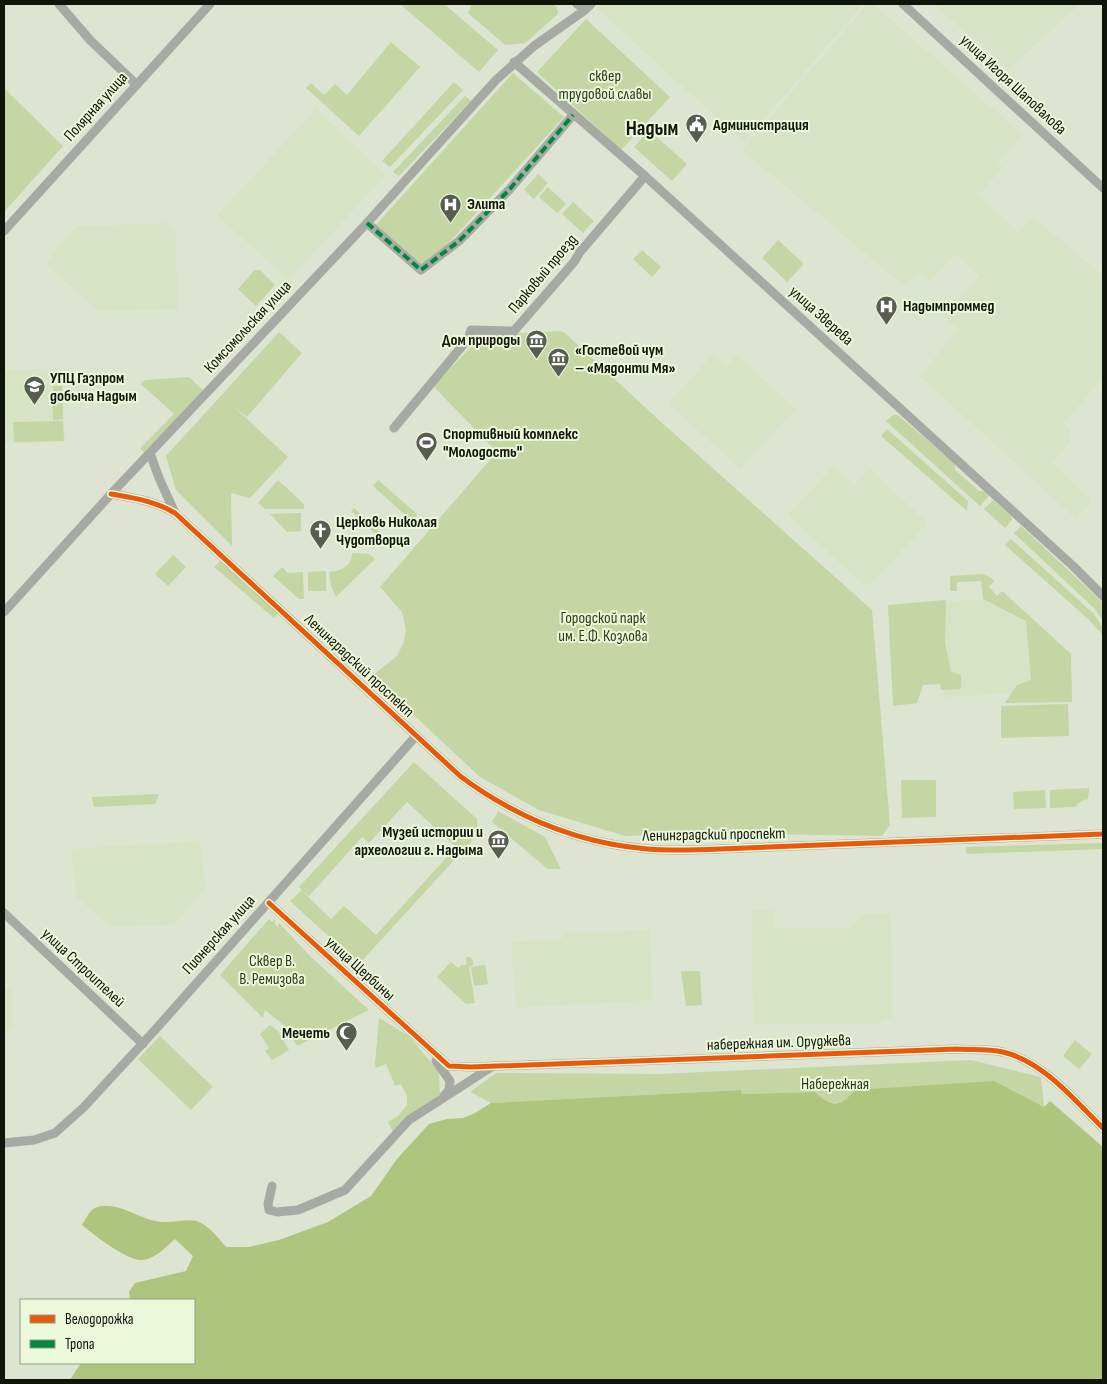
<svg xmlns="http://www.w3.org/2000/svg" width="1107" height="1384" viewBox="0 0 1107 1384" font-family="'Sofia Sans Condensed',sans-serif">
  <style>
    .built { fill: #d8e3c5 }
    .green { fill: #c3d6a4; fill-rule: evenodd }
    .water { fill: #adc57d }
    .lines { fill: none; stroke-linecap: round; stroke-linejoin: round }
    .minor { stroke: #a7aaa2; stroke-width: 9 }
    .quiet { stroke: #00873e; stroke-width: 4; stroke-dasharray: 8 4; stroke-linecap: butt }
    .cycleway-casing { stroke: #ebf8d9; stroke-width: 8 }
    .cycleway { stroke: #e8590c; stroke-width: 5 }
    .labels { text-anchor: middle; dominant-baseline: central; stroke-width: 4; stroke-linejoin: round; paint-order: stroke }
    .park-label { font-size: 16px; fill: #2f3c15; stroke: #ebf8d9 }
    .street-label { font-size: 16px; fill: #101409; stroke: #ebf8d9 }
    .poi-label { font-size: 16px; font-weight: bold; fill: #101409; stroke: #ebf8d9; text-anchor: start }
    .district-label { font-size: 21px; font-weight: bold; fill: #101409; stroke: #ebf8d9 }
  </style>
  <rect width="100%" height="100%" fill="#dde4d2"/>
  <path class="built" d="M603,4H863L744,142L598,10Z
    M868,4H873L1023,135L997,163L1003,167L979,195L1017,231L1004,248L1033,216L1103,276V378L1064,423L1070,431V442L1052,463L1092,501L1076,519L920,376L958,329L943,316L979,276L955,254L930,282L919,272L904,286L742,150Z
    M933,4H1080L1009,69Z
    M316,109L386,175L288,280L217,215Z
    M167,223L175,229L178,309L99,311L46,265L69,233L78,226Z
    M713,354L726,366L737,355L796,409L740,469L668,403Z
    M62,368L65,442L4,444V370Z
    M834,466L854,485L870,469L928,523L869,585H863L788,514Z
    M1010,598L1011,615L1031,614L1034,683L1015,684L1016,693L945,697L944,677L922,603Z
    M199,841L206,887L174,925L109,927L76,896L71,849Z
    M752,911H774V928H850L866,913H891L892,1017L878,1024H753Z
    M650,930L652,1000L516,1008L511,942L562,939V933Z
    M4,985L12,992V1027L4,1037Z"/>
  <path class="green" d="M400,4H444L498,50L479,72Z
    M472,4H553L557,7L558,14L525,43L505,45L468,13Z
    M586,19L670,97L621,150L537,72Z
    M391,42L420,67L359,136L306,88L311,83L324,95L335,84L347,95Z
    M513,73L564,117L425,269L376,225Z
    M454,82L463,90L390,167L382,161Z
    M4,88L63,146L4,212Z
    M465,96L471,101L399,176L393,172Z
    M649,130L687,164L672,181L634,147Z
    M538,174L548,183L534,199L524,190Z
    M548,187L566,204L557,213L539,197Z
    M573,202L594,221L583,233L562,214Z
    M778,240L804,264L787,282L762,258Z
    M642,250L661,267L652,277L633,259Z
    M255,270H260L275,285L256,306L238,289Z
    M560,331L565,333L661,422L872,610L890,825L882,836L709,833L625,836L539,810L480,777L372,676L397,656L404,642L406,629L402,612L380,587L497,452L433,386L481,337L489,335Z
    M279,332L302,353L247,417L232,405L288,457L250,498L231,493L232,546L176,490L166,456Z
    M189,377L205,392L144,452L140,448L174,414L141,384L145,380Z
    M53,386H62L63,419L53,420Z
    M893,415H898L955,464V470L979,491H984L989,496L980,506L886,421Z
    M63,421L64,441L14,442L13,422Z
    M887,429L968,501L967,511L881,436Z
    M278,480L304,504V509H265L258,503Z
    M378,480L417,514L414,523L373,486Z
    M993,500L1011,516L1012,520L1005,528L984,509Z
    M354,508L394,545L391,549L351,511Z
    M301,513V531L287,532L270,514Z
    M1021,526L1102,602L1103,604V621L1095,609L1014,533Z
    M1011,539L1093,613L1103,628V635L1088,619L1005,545Z
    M352,553L369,554L375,559L336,597L331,586L329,572C340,571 352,567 352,553Z
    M173,555L186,567L168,586L155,574Z
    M220,561L279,612L274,618L214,567Z
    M282,567L288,573L303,572L304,599H299L273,576Z
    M326,571V591H308V572Z
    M982,574L990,577L994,581L989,587L997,596L1002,591L1071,654L1072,702L1005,703L1017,685L1031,680L1026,621L983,599L981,581L957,582V591H950V576Z
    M946,600L945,643L951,672L961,675V689L941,690L940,684L923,685L917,703L893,706L888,605Z
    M1068,704L1069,736L1001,738V706Z
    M414,762L477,819L478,834L359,964L290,901L302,890L299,887ZM407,802L456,847L376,935L344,906L331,919L302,891L309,896L362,837L369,843Z
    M901,780H936V817L902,818Z
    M1089,788L1088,799L1081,801L1075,807L1050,808V790Z
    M1045,790L1046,808L1014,809L1013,792Z
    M159,794L155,804L94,807L92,797Z
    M498,811L545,837L561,869H548L492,822Z
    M1103,843V849L966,854V847Z
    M269,919L272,922L275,919V924L278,927L279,923L311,957L369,1010L297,1046L287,1028L265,1010L263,1018L220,975Z
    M466,957H470L473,961V965L469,967L475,1003L466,1004L437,977L451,962L458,968L462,965H466Z
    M485,965L488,984L474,986L471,967Z
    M681,971H700L702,1005L686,1006Z
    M379,1018L409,1036L439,1072L440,1094L393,1132L388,1122L398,1116L407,1105V1096L401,1084L395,1086L386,1064L376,1068L375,1064Z
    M270,1025L278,1031L289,1050L272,1060L265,1051L269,1048L260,1034Z
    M160,1036L213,1087L191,1110L138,1059Z
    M1075,1040L1092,1054L1079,1069L1063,1056Z
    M971,1060L1041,1077L1044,1107L1025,1098L847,1100C831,1105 827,1104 815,1092L741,1094L740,1090L491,1103L470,1092L496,1073L660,1074Z"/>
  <path class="water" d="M994,1081L1044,1107L1050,1101L1103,1147V1380H70L81,1363H194V1300H130L129,1292L135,1283L186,1271L193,1256L175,1239C166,1247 155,1259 142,1260C127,1261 93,1234 82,1225C85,1220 89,1212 93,1209C115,1197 141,1222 163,1222C174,1223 191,1217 201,1223C211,1228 219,1239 226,1247H249L279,1240L328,1222L371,1196L397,1159L429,1124L447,1119L463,1118L475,1113L491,1103L741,1090V1094L815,1092C831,1108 841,1107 855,1090Z"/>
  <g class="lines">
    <path class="minor" d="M59,4L90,40L136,84
      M577,4L585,10
      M903,4L1103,188
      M514,62L645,176L1073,566L1103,596
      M367,223L421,270L459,241L509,190L573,115
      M4,231L210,4
      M394,428L468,339L471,330L514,331L574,262L580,252L645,176
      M150,453L159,478L175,513
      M111,494C134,498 155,501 175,513L460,776C515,817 578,843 647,849C671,851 696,850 720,849L1103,834
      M4,612L111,494L367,223L496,80L534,46L585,10L591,4
      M269,903L449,1066L471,1067L957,1049C972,1050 988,1049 1003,1052C1044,1062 1074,1100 1103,1128
      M4,913L143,1044
      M436,1061L450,1081L449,1090L444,1096
      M4,1143L34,1140L55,1133L84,1107L155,1030L416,736
      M272,1186L268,1204L269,1210L277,1212L298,1210L345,1190L409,1120L493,1066"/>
    <path class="quiet" d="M367,223L421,270L459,241L509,190L573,115"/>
    <defs>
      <path id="cycleway" d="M111,494C134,498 155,501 175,513L460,776C515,817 578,843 647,849C671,851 696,850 720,849L1103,834
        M269,903L449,1066L471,1067L957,1049C972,1050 988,1049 1003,1052C1044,1062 1074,1100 1103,1128"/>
    </defs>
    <use href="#cycleway" class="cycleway-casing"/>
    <use href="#cycleway" class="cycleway"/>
  </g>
  <defs>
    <symbol id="civic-pin" viewBox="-11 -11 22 30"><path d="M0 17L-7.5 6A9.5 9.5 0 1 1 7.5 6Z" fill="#585d4f" stroke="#ebf8d9"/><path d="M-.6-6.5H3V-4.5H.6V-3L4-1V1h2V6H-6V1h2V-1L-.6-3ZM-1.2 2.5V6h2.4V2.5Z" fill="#fff"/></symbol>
    <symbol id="hospital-pin" viewBox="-11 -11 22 30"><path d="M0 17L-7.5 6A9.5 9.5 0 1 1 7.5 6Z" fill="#585d4f" stroke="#ebf8d9"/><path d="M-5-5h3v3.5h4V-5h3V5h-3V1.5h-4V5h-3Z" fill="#fff"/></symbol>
    <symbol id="museum-pin" viewBox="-11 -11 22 30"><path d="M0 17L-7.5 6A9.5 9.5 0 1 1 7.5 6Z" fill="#585d4f" stroke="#ebf8d9"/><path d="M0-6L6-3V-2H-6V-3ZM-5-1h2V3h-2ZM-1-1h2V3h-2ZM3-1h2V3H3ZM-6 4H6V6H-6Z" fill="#fff"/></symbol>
    <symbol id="university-pin" viewBox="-11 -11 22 30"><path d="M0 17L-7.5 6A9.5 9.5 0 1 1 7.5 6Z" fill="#585d4f" stroke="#ebf8d9"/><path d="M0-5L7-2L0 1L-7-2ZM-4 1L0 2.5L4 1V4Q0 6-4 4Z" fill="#fff"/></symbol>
    <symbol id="stadium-pin" viewBox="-11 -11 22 30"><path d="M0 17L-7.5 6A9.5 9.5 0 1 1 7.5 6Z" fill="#585d4f" stroke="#ebf8d9"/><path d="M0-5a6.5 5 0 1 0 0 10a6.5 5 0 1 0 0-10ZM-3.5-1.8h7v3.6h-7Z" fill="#fff"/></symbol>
    <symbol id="church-pin" viewBox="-11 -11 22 30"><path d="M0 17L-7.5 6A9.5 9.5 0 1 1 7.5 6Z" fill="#585d4f" stroke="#ebf8d9"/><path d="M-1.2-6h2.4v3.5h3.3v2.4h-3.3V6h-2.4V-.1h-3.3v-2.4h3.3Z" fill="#fff"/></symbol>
    <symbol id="mosque-pin" viewBox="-11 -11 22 30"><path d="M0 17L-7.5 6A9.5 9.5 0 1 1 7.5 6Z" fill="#585d4f" stroke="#ebf8d9"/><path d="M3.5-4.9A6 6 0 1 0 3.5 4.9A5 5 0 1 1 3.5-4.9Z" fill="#fff"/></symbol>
  </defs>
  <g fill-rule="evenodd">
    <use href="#civic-pin" x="684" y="112" width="25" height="34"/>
    <use href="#hospital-pin" x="438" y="192" width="25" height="34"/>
    <use href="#hospital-pin" x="874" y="294" width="25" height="34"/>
    <use href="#museum-pin" x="524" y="328" width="25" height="34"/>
    <use href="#museum-pin" x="546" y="346" width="25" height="34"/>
    <use href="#university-pin" x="22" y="374" width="25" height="34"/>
    <use href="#stadium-pin" x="414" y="430" width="25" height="34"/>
    <use href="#church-pin" x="308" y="518" width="25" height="34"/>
    <use href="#museum-pin" x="486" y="828" width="25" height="34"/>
    <use href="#mosque-pin" x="334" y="1020" width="25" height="34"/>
  </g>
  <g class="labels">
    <g class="park-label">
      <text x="605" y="76">сквер<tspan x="605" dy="18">трудовой славы</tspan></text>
      <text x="603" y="618">Городской парк<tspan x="603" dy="18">им. Е.Ф. Козлова</tspan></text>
      <text x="272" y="961">Сквер В.<tspan x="272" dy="18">В. Ремизова</tspan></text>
      <text x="835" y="1084">Набережная</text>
    </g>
    <g class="street-label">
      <text transform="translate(1013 85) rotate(43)">улица Игоря Шаповалова</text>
      <text transform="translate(96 107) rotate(-48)">Полярная улица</text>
      <text transform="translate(543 274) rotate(-50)">Парковый проезд</text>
      <text transform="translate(821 316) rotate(42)">улица Зверева</text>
      <text transform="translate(248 327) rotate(-47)">Комсомольская улица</text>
      <text transform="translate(359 666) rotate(43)">Ленинградский проспект</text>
      <text transform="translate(714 835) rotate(-1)">Ленинградский проспект</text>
      <text transform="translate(219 935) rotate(-48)">Пионерская улица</text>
      <text transform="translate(83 968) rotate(43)">улица Строителей</text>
      <text transform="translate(360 969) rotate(42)">улица Щербины</text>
      <text transform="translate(779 1043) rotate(-2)">набережная им. Оруджева</text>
    </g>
    <g class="poi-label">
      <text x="713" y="125">Администрация</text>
      <text x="467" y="204">Элита</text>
      <text x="903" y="306">Надымпроммед</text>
      <text x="520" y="340" text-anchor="end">Дом природы</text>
      <text x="575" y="350">«Гостевой чум<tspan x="575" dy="18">– «Мядонти Мя»</tspan></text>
      <text x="50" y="378">УПЦ Газпром<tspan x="50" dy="18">добыча Надым</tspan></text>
      <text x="443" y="434">Спортивный комплекс<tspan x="443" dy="18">"Молодость"</tspan></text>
      <text x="336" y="522">Церковь Николая<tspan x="336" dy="18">Чудотворца</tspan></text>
      <text x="483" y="832" text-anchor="end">Музей истории и<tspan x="483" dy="18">археологии г. Надыма</tspan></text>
      <text x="330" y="1033" text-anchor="end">Мечеть</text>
    </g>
    <g class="district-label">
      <text x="652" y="128">Надым</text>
    </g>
  </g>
  <rect width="1107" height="1384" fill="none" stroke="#101409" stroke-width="10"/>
  <rect x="20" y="1299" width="175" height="65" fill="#ebf8d9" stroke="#939d86"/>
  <rect x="30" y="1315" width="25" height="8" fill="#e8590c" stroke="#939d86"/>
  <text x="65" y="1324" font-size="15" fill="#101409">Велодорожка</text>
  <rect x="30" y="1340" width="25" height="8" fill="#00873e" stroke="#939d86"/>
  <text x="65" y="1349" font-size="15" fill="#101409">Тропа</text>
</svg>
